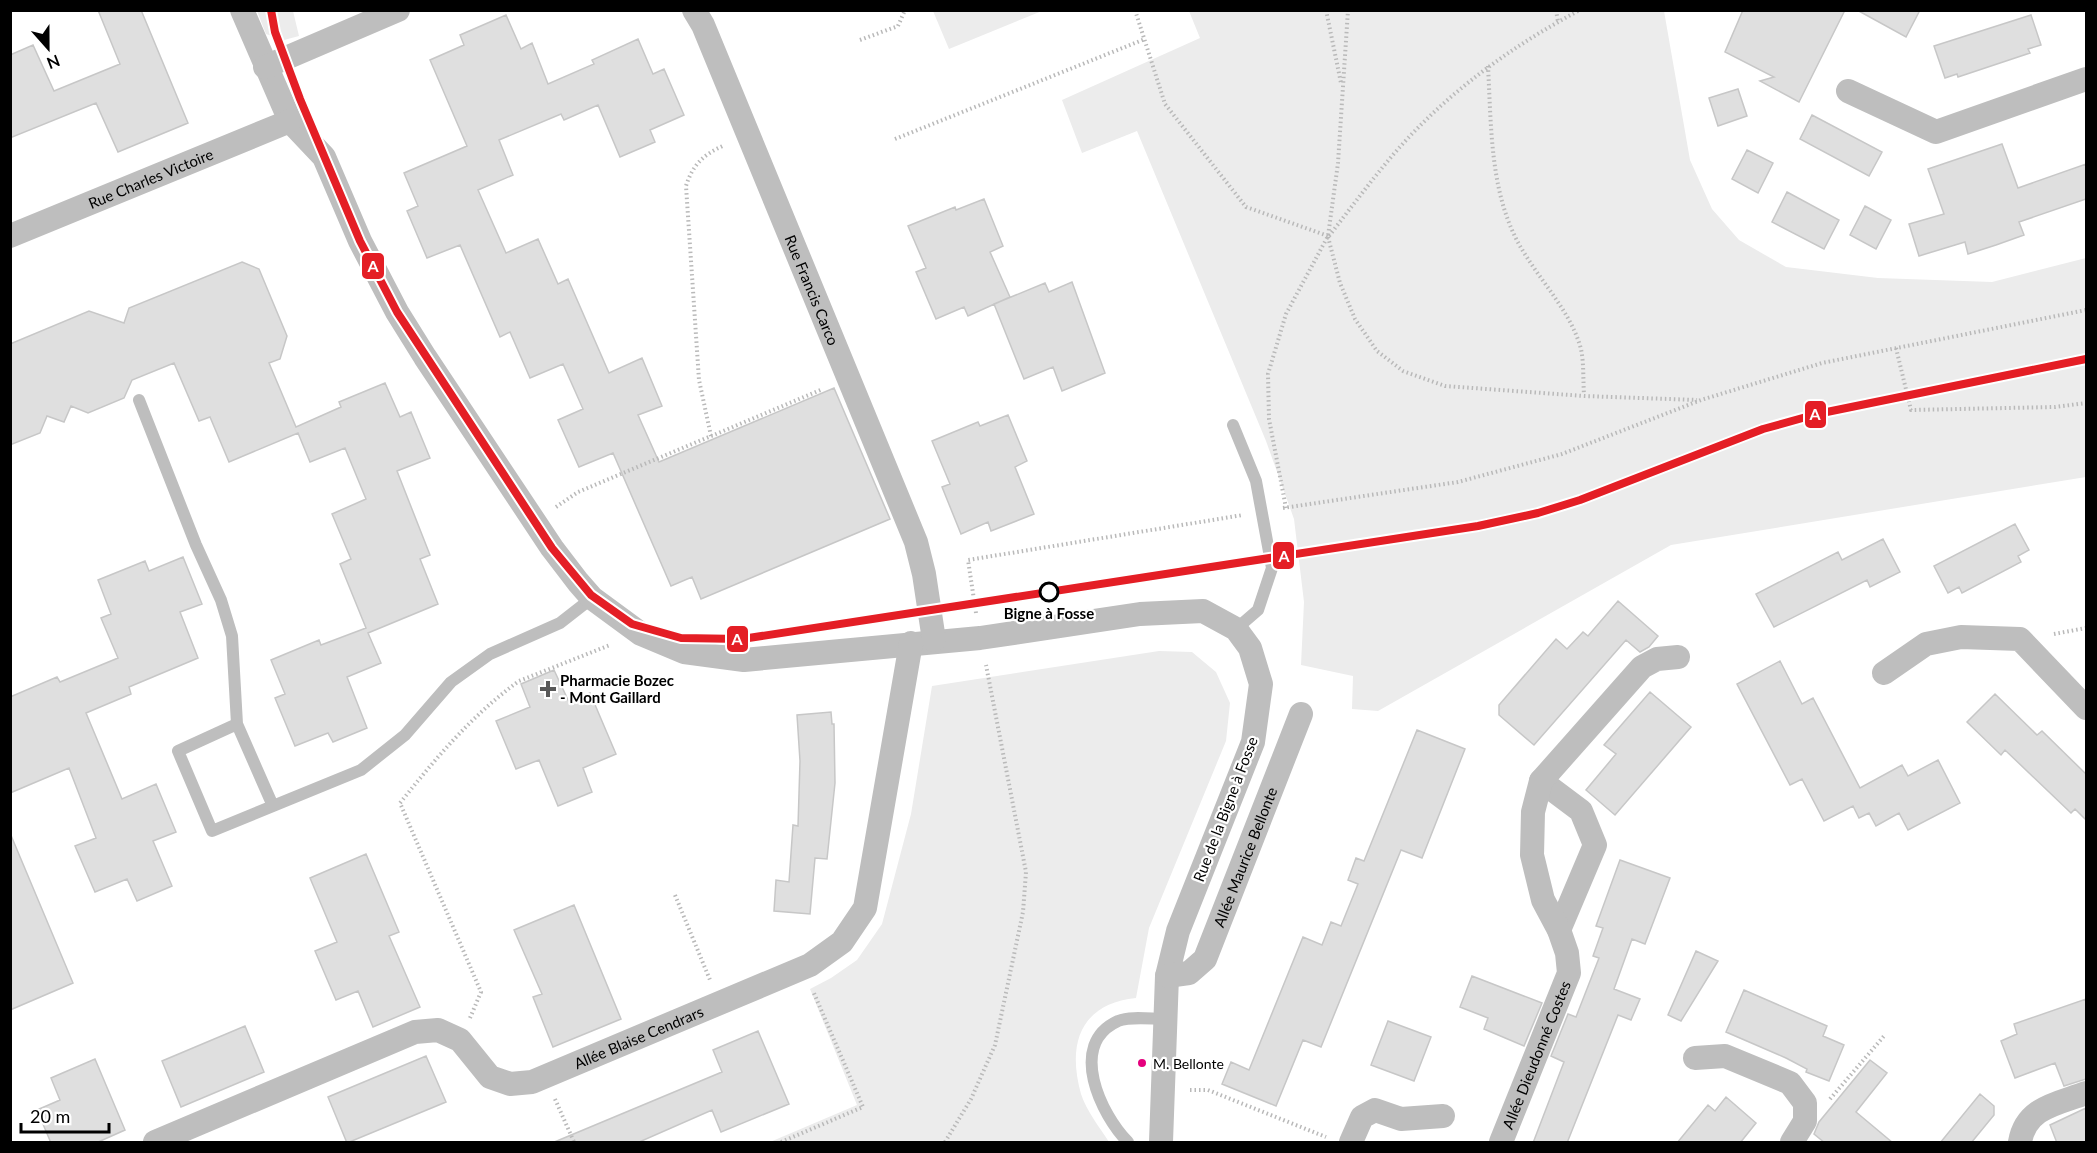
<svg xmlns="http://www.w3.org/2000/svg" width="2097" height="1153" viewBox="0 0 2097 1153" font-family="Lato,sans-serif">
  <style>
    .green { fill: #ececec }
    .building { fill: #dfdfdf; stroke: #c7c7c7; stroke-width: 1.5 }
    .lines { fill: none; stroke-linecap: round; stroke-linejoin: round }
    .path { stroke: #b9b9b9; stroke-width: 4; stroke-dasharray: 1.5 3; stroke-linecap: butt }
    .service { stroke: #bebebe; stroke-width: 12 }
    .minor { stroke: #bebebe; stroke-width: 24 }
    .tram-1-casing { stroke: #fff; stroke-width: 12 }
    .tram-1 { stroke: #e41e25; stroke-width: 8 }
    .stop-dot { fill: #fff; stroke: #000; stroke-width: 3 }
    .poi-dot { fill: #595959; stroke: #fff; stroke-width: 2 }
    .bus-dot { fill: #e5007d; stroke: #fff; stroke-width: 2 }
    .labels { text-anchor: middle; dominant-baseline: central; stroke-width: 4.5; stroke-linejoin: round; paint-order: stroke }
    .bus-label { font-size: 14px; fill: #000; stroke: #fff; text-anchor: start }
    .street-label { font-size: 15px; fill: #000; stroke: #fff }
    .stop-label { font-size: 15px; font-weight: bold; fill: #000; stroke: #fff }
    .poi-label { font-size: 15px; font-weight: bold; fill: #000; stroke: #fff; text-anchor: start }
    .line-badge { stroke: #fff; stroke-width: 2 }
    .badge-label { font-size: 16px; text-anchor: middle; font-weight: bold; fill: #fff }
  </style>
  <rect width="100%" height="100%" fill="#fff"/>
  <path class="green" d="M257,11H293L299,36L284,40L266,34Z
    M933,11H1042L949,49Z
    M1189,11H1664L1690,160L1712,209L1739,240L1786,267L1878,278L1992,282L2086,258V477L1671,545L1378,711L1352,709L1353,676L1301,665L1304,602L1294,519L1266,441L1137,131L1082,153L1062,100L1200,38Z
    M1159,651L1192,652L1216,672L1230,703L1226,741L1149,928L1136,998C1080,1004 1067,1044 1081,1094C1086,1110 1100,1128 1109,1142H770L857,1105L810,989L831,978L857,960L882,924L911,814L932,686Z"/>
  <path class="building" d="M98,10H141L188,123L118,152L96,103L10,138V55L33,45L54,91L120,64Z
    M1743,10H1845L1799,102L1760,81L1774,77L1725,52Z
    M1857,10H1920L1906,37Z
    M506,15L521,49L532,43L548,84L594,64L592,60L638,39L653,74L664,69L684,115L650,130L655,142L620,157L598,105L564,120L561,114L499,140L513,175L478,190L506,253L538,239L558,284L568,279L609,373L642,358L662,406L638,415L659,462L834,388L890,519L701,599L692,577L671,586L613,453L579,467L558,420L583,409L563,364L530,378L510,332L500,337L460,245L427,258L407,211L418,206L404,173L467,146L430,60L464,45L460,35Z
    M2031,15L2041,45L2028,49L2030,53L1958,77L1957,74L1945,78L1934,46Z
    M1738,89L1747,116L1718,126L1709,98Z
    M1812,115L1882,152L1869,176L1800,139Z
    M2002,144L2018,188L2086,164V199L2019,222L2024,235L1996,245L1968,254L1965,242L1919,256L1909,224L1944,214L1928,169Z
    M1747,150L1773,163L1758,193L1732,179Z
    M1787,192L1839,220L1824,249L1772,222Z
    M984,199L1003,246L990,252L1010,297L968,316L964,307L936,319L916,272L926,268L908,226L955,207L956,210Z
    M1865,206L1891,220L1876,249L1850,235Z
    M242,262L259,269L287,336L280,359L269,363L296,427L341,407L339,402L385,383L400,417L411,412L430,458L397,471L430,555L420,559L438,604L368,633L381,663L347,677L367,728L333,742L328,733L295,746L275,698L285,694L271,660L319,640L321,645L366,628L340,564L351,559L332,514L366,499L345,448L310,462L298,433L229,462L210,417L199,421L174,363L132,380L124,398L88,413L71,406L64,422L47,416L40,433L10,445V344L89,311L124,323L129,308Z
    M1072,282L1105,373L1062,391L1053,367L1024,379L994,304L1045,283L1049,292Z
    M1008,415L1027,461L1015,467L1034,514L991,531L988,522L961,534L942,487L950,484L932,441L978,422L980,426Z
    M2015,524L2029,550L2018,556L2021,562L1962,593L1959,587L1948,593L1934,566Z
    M1883,539L1900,572L1870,587L1867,580L1774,627L1756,594L1838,552L1842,560Z
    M183,557L202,604L180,612L198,658L129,687L131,694L86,713L122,799L156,784L176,832L153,841L172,886L137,901L127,879L95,892L75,846L96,838L69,768L10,793V697L57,677L60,682L118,658L101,618L111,614L98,580L145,561L149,571Z
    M1618,601L1658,636L1649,647L1640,652L1626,640L1534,745L1499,715V705L1556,639L1567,649L1583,632L1588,636Z
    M1780,661L1802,704L1813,698L1860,788L1902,765L1908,776L1938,760L1960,803L1908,830L1899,813L1876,826L1869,813L1859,818L1853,806L1824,821L1802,779L1790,785L1737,684Z
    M554,670L569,702L590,693L616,754L583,768L592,792L558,806L539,760L516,769L496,721L530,707L521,684Z
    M1650,692L1691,727L1615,815L1586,790L1616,754L1604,745Z
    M1995,694L2037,735L2042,731L2086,774V820L2075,809L2071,813L2005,750L2001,755L1967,722Z
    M831,712L832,724H834L835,783L827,859L815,858L810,914L774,911L776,880L789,882L793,825L798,826L800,761L797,715Z
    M1417,730L1465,749L1422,858L1401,850L1321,1047L1303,1040L1276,1106L1222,1084L1231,1062L1249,1070L1303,937L1322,945L1331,922L1341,926L1358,884L1348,880L1356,858L1364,861Z
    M10,833L73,983L10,1010Z
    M366,854L399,932L389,936L420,1007L373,1027L358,991L336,1000L315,951L337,942L310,878Z
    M1620,860L1670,878L1645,944L1632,939L1614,989L1640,999L1631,1020L1618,1015L1567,1143H1533L1564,1062L1551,1056L1568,1014L1576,1017L1599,958L1593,956L1603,928L1596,926Z
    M574,905L621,1019L553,1047L533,997L542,994L514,930Z
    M1696,951L1718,961L1681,1021L1668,1015Z
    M1472,976L1542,1003L1524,1046L1484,1029L1488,1018L1460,1007Z
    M1744,990L1827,1026L1823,1036L1844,1045L1829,1081L1806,1072L1807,1069L1786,1058L1726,1032Z
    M2086,999V1079L2064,1086L2055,1063L2015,1078L2001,1041L2017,1034L2014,1024Z
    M1388,1021L1431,1037L1414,1081L1371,1065Z
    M245,1026L264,1072L181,1107L162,1061Z
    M758,1031L789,1104L721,1132L712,1110L637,1143H552L722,1072L713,1050Z
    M426,1056L446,1102L347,1143L328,1097Z
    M95,1059L125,1130L96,1143H51L37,1110L60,1100L51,1078Z
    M1870,1060L1887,1073L1856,1112L1893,1143H1825L1814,1134L1819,1122Z
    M1980,1094L1994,1106V1115L1971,1143H1940Z
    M1726,1097L1756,1123L1740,1143H1677L1708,1105L1715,1111Z
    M2086,1108V1143H2057L2050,1125Z"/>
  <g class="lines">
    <path class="path" d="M1135,10L1165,104L1246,207L1328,236
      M1326,10L1341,83
      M1556,10L1558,22
      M860,40L898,26L905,10
      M1488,66C1491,120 1490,180 1512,230C1530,272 1569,305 1581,349C1584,363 1583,381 1584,395
      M895,139L1145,39
      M1329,236C1350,209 1370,182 1392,156C1444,95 1510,47 1580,10
      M1328,237L1340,283L1355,319L1377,351L1403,371L1445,386L1584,396L1697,400
      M1896,348L1911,410L2055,407L2086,403
      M711,436L699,380L686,186C693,164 704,154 725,145
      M556,507L578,492L823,389
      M1283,508L1458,482L1562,454L1701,400L1822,363L2086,310
      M1286,508L1269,419L1268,374L1286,314L1328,236L1338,163L1348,10
      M976,613L968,560L1243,515
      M2054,634L2086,628
      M675,895L710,980
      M470,1018L481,992L400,803C436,758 472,715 519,681L610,645
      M1190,1090H1208L1326,1137
      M555,1099L574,1142
      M1830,1099L1884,1036
      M781,1142L863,1107L813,991
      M945,1142L971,1099L995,1045L1023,912L1026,872L986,665"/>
    <path class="service" d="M139,400L196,545L221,600L232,636L237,724L178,751L212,831L361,770L405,735L451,682L490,654L560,623L592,598
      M1233,425L1256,481L1272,568L1258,610L1236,629
      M237,724L273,806
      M1128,1142C1101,1115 1067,1044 1118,1021C1131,1016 1150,1019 1165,1019"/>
    <g class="minor">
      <path d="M242,10L290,121L324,157L360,241L397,312L425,357L552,548L578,582L592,598L641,634L684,652L744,660L980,638L1140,614L1203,611L1236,629L1250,648L1261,684L1253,742L1178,931L1167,976L1161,1142"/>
      <path id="s1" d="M694,10L703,25L916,542L924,574L934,640"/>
      <path d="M265,67L398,10"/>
      <path d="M1848,91L1936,132L2086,79"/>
      <path id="s2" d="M10,236L290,121"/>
      <path d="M1884,673L1926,644L1961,637L2020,639L2086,708"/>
      <path d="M1541,781L1581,811L1595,845L1559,930"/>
      <path id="s3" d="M1167,976L1189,973L1205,959L1301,714"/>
      <path d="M1695,1058L1725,1056L1790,1083L1805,1103V1121L1792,1142"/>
      <path id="s4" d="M155,1142L415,1032L438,1030L460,1040L490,1077L510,1084L532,1082L810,965L842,942L865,908L911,643"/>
      <path d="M1351,1142L1362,1117L1375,1110L1401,1119L1443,1116"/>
      <path id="s5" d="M1501,1142L1569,973L1567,953L1559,930L1543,900L1532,855L1533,812L1541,781L1642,667L1657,659L1678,657"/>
      <path d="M2020,1142C2026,1107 2057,1104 2086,1093"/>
    </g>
    <defs>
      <path id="tram-1" d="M271,10L275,32L300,99L360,241L397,312L552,548L591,595L632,624L681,638L742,639L1478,526L1538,513L1580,500L1763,429L1817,414L2086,359"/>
    </defs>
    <use href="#tram-1" class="tram-1-casing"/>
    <use href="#tram-1" class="tram-1"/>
  </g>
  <circle class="stop-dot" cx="1049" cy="592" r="9"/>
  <path class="poi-dot" d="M545 680h6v6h6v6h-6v6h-6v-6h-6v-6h6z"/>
  <circle class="bus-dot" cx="1142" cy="1063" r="5"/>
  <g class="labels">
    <g class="bus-label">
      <text x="1153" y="1063">M. Bellonte</text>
    </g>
    <g class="street-label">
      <text stroke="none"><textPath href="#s2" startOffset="152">Rue Charles Victoire</textPath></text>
      <text stroke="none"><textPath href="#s1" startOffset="304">Rue Francis Carco</textPath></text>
      <text transform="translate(1225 809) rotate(-69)">Rue de la Bigne à Fosse</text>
      <text stroke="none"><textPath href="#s3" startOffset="153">Allée Maurice Bellonte</textPath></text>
      <text stroke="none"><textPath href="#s4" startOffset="536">Allée Blaise Cendrars</textPath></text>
      <text stroke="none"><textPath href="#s5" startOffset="94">Allée Dieudonné Costes</textPath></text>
    </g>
    <g class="stop-label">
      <text x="1049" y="613">Bigne à Fosse</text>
    </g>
    <g class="poi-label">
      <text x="560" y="680">Pharmacie Bozec<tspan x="560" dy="17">- Mont Gaillard</tspan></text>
    </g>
  </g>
  <g class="line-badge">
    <rect x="361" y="252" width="24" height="28" rx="6" fill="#e41e25"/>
    <rect x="1804" y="400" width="23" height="29" rx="6" fill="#e41e25"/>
    <rect x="1272" y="541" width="23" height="29" rx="6" fill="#e41e25"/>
    <rect x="726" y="625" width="23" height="28" rx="6" fill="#e41e25"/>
  </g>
  <g class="badge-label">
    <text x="373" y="272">A</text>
    <text x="1815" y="420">A</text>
    <text x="1284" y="562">A</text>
    <text x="737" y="645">A</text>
  </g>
  <rect width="2097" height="1153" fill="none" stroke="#000000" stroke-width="24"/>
  <g transform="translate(48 48) rotate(159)" stroke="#ffffff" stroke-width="4.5" paint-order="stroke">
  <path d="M0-4.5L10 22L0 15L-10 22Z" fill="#000000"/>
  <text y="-9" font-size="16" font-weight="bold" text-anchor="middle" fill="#000000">N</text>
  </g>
  <path d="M21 1123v9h88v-9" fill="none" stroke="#000000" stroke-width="3"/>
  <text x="30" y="1123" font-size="18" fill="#000000" stroke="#ffffff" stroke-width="4.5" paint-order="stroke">20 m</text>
</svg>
